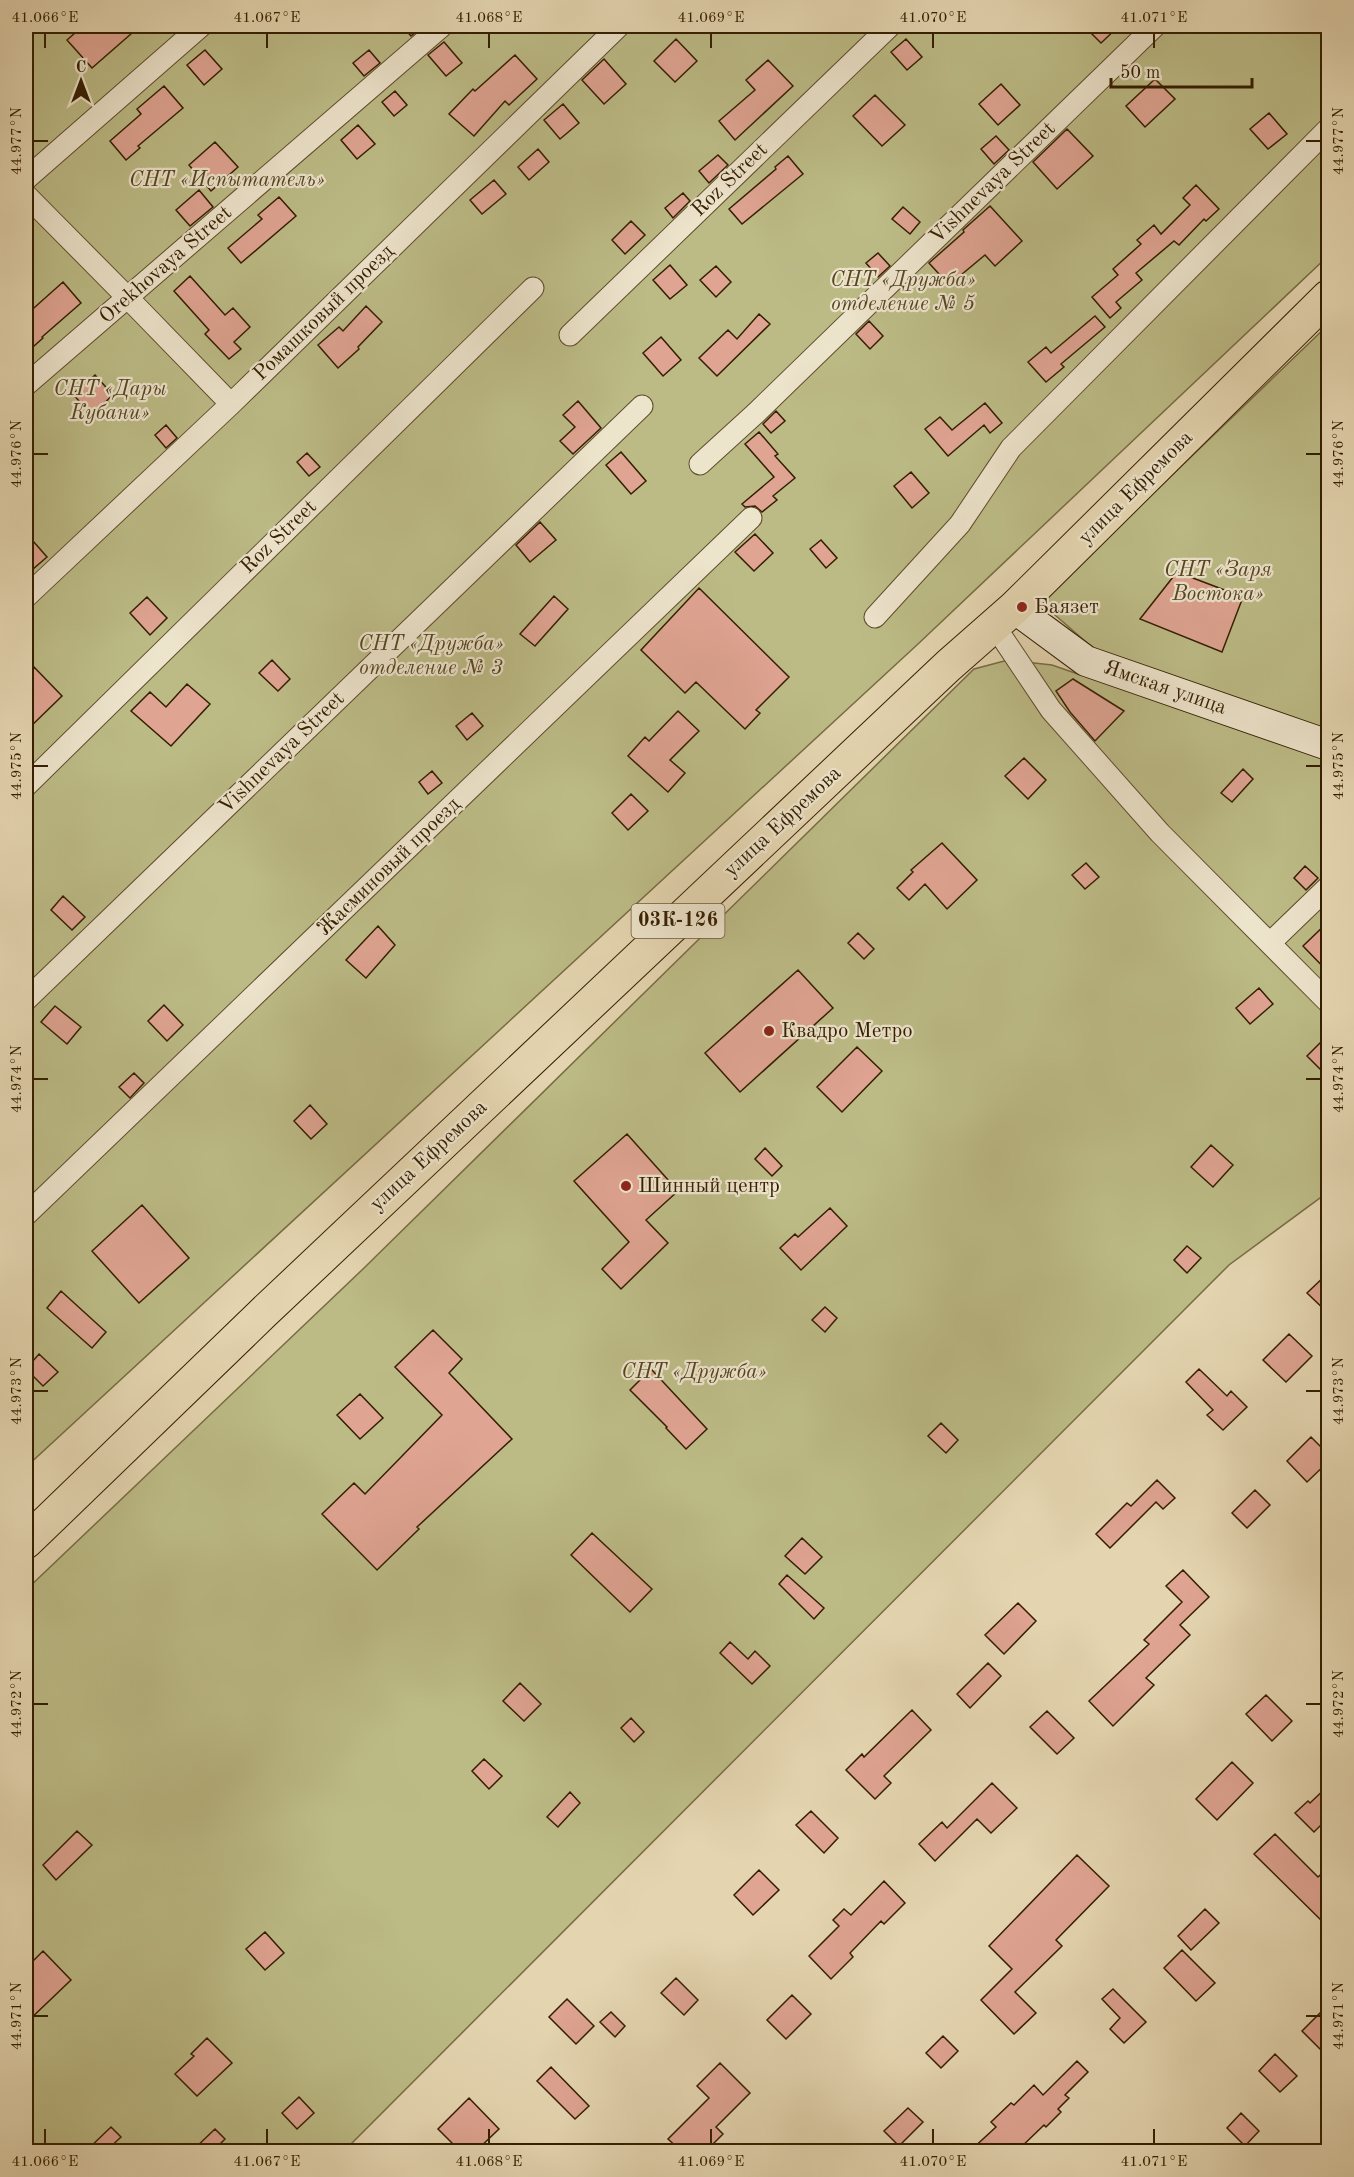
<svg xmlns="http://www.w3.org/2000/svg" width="1354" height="2177" viewBox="0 0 1354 2177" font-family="'Old Standard TT',serif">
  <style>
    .green { fill: #bcbb86; stroke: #786c43; stroke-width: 1.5 }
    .building { fill: #dfa492; stroke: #341e00; stroke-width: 1.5 }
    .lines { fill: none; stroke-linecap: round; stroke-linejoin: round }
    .street-casing { stroke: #604c2c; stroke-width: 23 }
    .secondary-casing { stroke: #341e00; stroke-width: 32 }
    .primary-casing { stroke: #341e00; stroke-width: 35 }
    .street { stroke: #ede4cc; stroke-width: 21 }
    .secondary { stroke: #ede4cc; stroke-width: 30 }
    .primary { stroke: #e4d5b0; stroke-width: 33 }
    .ticks { fill: none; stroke: #341e00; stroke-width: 2 }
    .poi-dot { fill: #8f2418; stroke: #ede4cc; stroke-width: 2 }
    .labels { text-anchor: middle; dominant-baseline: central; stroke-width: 4.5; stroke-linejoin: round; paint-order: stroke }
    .shield { fill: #ede4cc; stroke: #6c593d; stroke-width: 1.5 }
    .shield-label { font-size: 20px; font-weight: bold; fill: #341e00 }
    .park-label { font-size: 21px; font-style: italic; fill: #564522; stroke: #ede4cc }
    .street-label { font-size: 21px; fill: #341e00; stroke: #ede4cc }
    .poi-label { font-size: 21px; fill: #341e00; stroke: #ede4cc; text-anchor: start }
    .neatline { fill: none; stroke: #341e00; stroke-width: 2 }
    .ticks-label { font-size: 15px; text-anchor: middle; fill: #341e00 }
  </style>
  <rect width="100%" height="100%" fill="#e4d5b0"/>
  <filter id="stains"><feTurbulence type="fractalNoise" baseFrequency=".00333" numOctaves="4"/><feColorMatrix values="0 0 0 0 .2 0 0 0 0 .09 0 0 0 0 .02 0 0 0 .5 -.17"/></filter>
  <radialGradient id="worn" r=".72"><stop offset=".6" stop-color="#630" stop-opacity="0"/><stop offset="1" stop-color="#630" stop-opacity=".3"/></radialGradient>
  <path class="green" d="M26,26H1328V256L918,644L26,1467Z
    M1328,325V745L1100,654L1040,602Z
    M1008,660L1052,665L1078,674L1085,664L1328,751V1192L1229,1265L344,2151L26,2152V1590L363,1269L974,669Z"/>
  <path class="building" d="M83,26H140L92,68L67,40Z
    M402,26H423L411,36Z
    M1084,26H1119L1101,43Z
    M676,39L697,61L675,82L654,61Z
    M906,39L922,57L907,70L891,52Z
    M444,42L462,63L446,76L428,55Z
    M205,50L222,69L204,85L187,65Z
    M369,50L380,63L364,76L353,63Z
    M515,55L537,79L509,105L505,101L474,136L449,114L473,89L475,91Z
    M604,59L626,84L604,104L582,80Z
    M768,60L793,86L735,140L719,121L755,90L746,80Z
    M1155,79L1175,99L1145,127L1126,106Z
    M1001,84L1020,105L998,125L979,104Z
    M164,86L183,108L138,146L140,148L126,160L110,141L141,114L137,109Z
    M395,91L407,105L394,116L382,102Z
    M875,95L905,125L882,146L853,116Z
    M563,104L579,123L560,139L544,120Z
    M1269,113L1287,134L1268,149L1250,129Z
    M358,125L375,144L357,159L341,140Z
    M1067,129L1093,156L1057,189L1033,162Z
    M996,136L1009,150L994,164L981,149Z
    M215,142L238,167L211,191L189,165Z
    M538,149L549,162L529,180L518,167Z
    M718,155L728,165L709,183L699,171Z
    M788,156L803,174L742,224L729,209L776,169L775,167Z
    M494,180L506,194L482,214L470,200Z
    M1196,185L1219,209L1206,221L1204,219L1179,245L1174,241L1136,273L1142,280L1116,302L1121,308L1110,318L1092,297L1118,275L1113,269L1141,244L1137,240L1154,225L1161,234L1190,205L1183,198Z
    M199,190L213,207L190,226L176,210Z
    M683,193L690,201L673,218L665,208Z
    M279,197L296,216L241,263L228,248L262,219L258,215Z
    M990,206L1022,241L995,266L985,255L949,285L929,263L964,232L963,230Z
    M903,207L920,222L910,234L892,219Z
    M631,221L645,235L625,254L612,240Z
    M878,253L890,266L878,277L866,263Z
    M670,265L687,285L670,299L653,280Z
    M716,266L731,282L716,297L700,280Z
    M190,276L225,315L233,308L250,327L234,342L241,349L229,359L205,334L209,330L174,291Z
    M63,282L81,303L42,337L43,338L26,353V315Z
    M366,306L382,322L358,347L359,349L338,368L318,345L339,327L343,331Z
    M759,314L770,324L717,376L699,358L728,330L737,339Z
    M1095,316L1105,327L1061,364L1064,367L1046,382L1028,362L1046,347L1051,353Z
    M869,321L883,336L870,349L856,334Z
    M661,337L681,360L663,376L643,353Z
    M95,375L113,395L91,415L73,394Z
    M578,401L601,428L573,454L560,441L575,427L563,415Z
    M985,403L1002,423L990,433L984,425L948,456L925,429L940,417L952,430Z
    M776,411L785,421L771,433L763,424Z
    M166,425L177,438L166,448L155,435Z
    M759,432L778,454L775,456L795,478L773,496L777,500L762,512L755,506L745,507L742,504L774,477L745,444Z
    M621,452L646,481L631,494L606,465Z
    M307,453L320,467L309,476L297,462Z
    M911,472L929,493L912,508L894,486Z
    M540,522L556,540L530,562L516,545Z
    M26,533L47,557L26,575Z
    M755,534L773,553L754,571L735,552Z
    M821,540L837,558L826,568L810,549Z
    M1177,572L1243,597L1222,652L1140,619Z
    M699,588L789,677L756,710L760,713L745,729L696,682L685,693L641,650Z
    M554,596L568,609L535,646L520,634Z
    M147,597L167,618L150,635L130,613Z
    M272,660L290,679L278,691L259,673Z
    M34,667L62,696L26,731V675Z
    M1073,679L1124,711L1095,741L1070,712L1056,691Z
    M187,684L210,704L171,746L131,711L150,692L166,707Z
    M678,711L699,731L670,760L685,773L668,792L628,756L645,737L649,741Z
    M472,713L483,726L467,740L456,726Z
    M1024,758L1046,780L1028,799L1005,776Z
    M1243,769L1253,779L1232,802L1221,793Z
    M432,771L442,783L428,794L419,782Z
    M631,794L648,811L628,830L612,813Z
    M942,843L977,880L947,909L925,884L909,900L897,888L913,872L911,870Z
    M1086,863L1099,877L1085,889L1072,875Z
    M1305,866L1318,878L1306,890L1294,878Z
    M63,896L85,917L72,930L51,910Z
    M1329,921V973L1303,946Z
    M378,926L395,945L366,978L346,960Z
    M858,933L874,949L864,959L848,943Z
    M798,970L833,1008L740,1092L705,1053Z
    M1259,988L1273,1004L1250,1024L1236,1008Z
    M164,1005L183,1025L167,1041L148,1021Z
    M55,1006L81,1027L67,1044L41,1022Z
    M1329,1034V1078L1307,1056Z
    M857,1047L882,1071L842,1112L817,1087Z
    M134,1073L144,1083L130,1098L119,1087Z
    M310,1105L327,1124L311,1139L294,1121Z
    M627,1134L678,1191L646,1220L668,1243L621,1289L602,1269L629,1242L574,1181Z
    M1211,1145L1233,1165L1213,1187L1191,1167Z
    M765,1148L782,1166L772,1176L755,1159Z
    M142,1205L189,1258L139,1303L92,1251Z
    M830,1208L847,1226L801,1270L780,1248L795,1234L798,1237Z
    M1187,1246L1201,1258L1187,1273L1174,1260Z
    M1329,1272V1314L1307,1293Z
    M61,1291L106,1332L92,1348L47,1308Z
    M825,1307L837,1318L825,1332L812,1320Z
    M433,1330L462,1359L449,1373L512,1439L417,1527L419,1529L377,1570L322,1514L354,1483L365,1494L442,1415L395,1367Z
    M1289,1334L1312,1356L1286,1382L1263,1360Z
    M39,1354L58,1372L43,1386L26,1369Z
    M651,1369L707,1429L686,1449L666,1428L667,1427L630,1390Z
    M1199,1369L1227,1396L1231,1391L1247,1407L1223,1430L1207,1415L1213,1410L1186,1382Z
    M360,1394L383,1418L360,1439L337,1415Z
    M941,1423L958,1440L946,1453L928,1436Z
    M1311,1437L1329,1455V1461L1307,1482L1287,1461Z
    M1157,1480L1175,1498L1163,1509L1156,1502L1110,1548L1096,1534L1127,1503L1131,1506Z
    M1255,1490L1270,1505L1247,1528L1232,1513Z
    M592,1533L652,1589L630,1612L571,1555Z
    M802,1538L822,1557L805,1574L785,1556Z
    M1183,1570L1209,1597L1180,1625L1190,1635L1146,1678L1154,1685L1113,1726L1089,1701L1149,1644L1144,1640L1182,1602L1166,1586Z
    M787,1575L824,1608L814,1619L779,1584Z
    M1018,1603L1036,1621L1004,1654L985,1635Z
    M730,1642L748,1659L755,1651L770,1666L752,1684L720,1653Z
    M988,1663L1001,1676L970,1708L957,1694Z
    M520,1683L541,1704L524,1721L503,1701Z
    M1266,1695L1292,1721L1272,1741L1246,1714Z
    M912,1710L931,1730L884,1776L891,1783L875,1799L846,1770L862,1754L864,1757Z
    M1047,1711L1074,1738L1057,1754L1030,1727Z
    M631,1718L644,1732L634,1742L621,1728Z
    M484,1759L502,1776L489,1789L472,1771Z
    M1232,1762L1253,1783L1217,1820L1196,1799Z
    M992,1783L1017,1808L991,1833L977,1819L935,1861L919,1844L942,1822L947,1828Z
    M1329,1785V1817L1314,1832L1295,1813L1308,1801L1310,1803Z
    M570,1792L580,1803L558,1827L547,1817Z
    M811,1811L838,1838L824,1853L796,1825Z
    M77,1831L92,1845L56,1880L43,1865Z
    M1275,1834L1318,1877L1329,1867V1928L1254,1854Z
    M1077,1855L1109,1886L1056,1940L1062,1946L1015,1992L1036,2013L1014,2034L981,2000L1012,1969L989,1946Z
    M759,1870L779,1890L753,1915L734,1895Z
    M884,1881L905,1903L884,1924L881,1921L850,1953L853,1957L831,1979L809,1956L839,1926L833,1920L844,1909L851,1915Z
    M1205,1909L1219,1923L1191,1950L1178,1936Z
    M265,1932L284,1953L265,1970L246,1949Z
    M1182,1950L1215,1983L1196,2001L1164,1968Z
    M43,1951L71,1980L26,2023V1968Z
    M676,1978L698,2000L684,2015L661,1993Z
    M1113,1989L1146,2022L1124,2043L1110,2029L1120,2018L1102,1999Z
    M792,1995L811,2014L786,2039L767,2020Z
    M567,1999L594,2026L576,2044L549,2017Z
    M1329,2004V2058L1302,2031Z
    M611,2012L625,2026L615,2037L600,2022Z
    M943,2036L958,2051L941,2068L926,2053Z
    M207,2038L232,2063L197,2096L175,2074L194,2056L191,2054Z
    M1275,2054L1297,2076L1280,2092L1259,2071Z
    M1077,2061L1088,2072L1065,2095L1069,2098L1058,2109L1061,2112L1046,2127L1044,2125L1017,2151H970L996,2127L991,2122L1011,2103L1014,2105L1034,2085L1043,2095Z
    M720,2063L750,2093L716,2127L723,2134L706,2151H681L668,2139L709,2098L697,2086Z
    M551,2067L589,2106L575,2119L537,2081Z
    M299,2097L314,2113L297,2129L282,2113Z
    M469,2098L499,2129L476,2151H460L438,2129Z
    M908,2108L923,2122L899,2146L884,2131Z
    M1241,2113L1259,2131L1245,2146L1227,2128Z
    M111,2127L121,2137L106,2151H86Z
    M215,2129L225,2139L213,2151H192Z"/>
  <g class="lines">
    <defs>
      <path id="street" d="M26,179L201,26
        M26,195L128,298L231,404
        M570,335L890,26
        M26,385L442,26
        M700,464L756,413L1155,26
        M26,597L231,404L619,26
        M875,617L960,524L1011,448L1328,129
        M994,625L1051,710L1160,833L1328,1002
        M26,786L533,288
        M1270,943L1328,887
        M26,1000L642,406
        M26,1215L751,518"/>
      <path id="secondary" d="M1014,608L1086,661L1328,745"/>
      <path id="primary" d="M26,1542L262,1314L948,666L1014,608L1328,297"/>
    </defs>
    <use href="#street" class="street-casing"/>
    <use href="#secondary" class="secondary-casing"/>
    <use href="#primary" class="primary-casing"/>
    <use href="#street" class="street"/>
    <use href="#secondary" class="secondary"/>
    <use href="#primary" class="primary"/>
  </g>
  <path class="ticks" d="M45,33V48M267,33V48M489,33V48M711,33V48M933,33V48M1154,33V48M33,141H48M1306,141H1321M33,454H48M1306,454H1321M33,766H48M1306,766H1321M33,1079H48M1306,1079H1321M33,1391H48M1306,1391H1321M33,1704H48M1306,1704H1321M33,2016H48M1306,2016H1321M45,2129V2144M267,2129V2144M489,2129V2144M711,2129V2144M933,2129V2144M1154,2129V2144"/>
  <g class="poi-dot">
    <circle cx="1022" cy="607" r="6"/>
    <circle cx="769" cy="1031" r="6"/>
    <circle cx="626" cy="1186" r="6"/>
  </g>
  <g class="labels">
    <rect class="shield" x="631.5" y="904" width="93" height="34" rx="4.5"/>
    <g class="shield-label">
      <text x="678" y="921">03К-126</text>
    </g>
    <g class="park-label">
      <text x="227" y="180">СНТ «Испытатель»</text>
      <text x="903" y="280">СНТ «Дружба»<tspan x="903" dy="24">отделение № 5</tspan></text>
      <text x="110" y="389">СНТ «Дары<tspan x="110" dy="24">Кубани»</tspan></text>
      <text x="1218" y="570">СНТ «Заря<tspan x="1218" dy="24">Востока»</tspan></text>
      <text x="431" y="644">СНТ «Дружба»<tspan x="431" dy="24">отделение № 3</tspan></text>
      <text x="694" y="1372">СНТ «Дружба»</text>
    </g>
    <g class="street-label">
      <text transform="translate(730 180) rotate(-44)">Roz Street</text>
      <text transform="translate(993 183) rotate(-44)">Vishnevaya Street</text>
      <text transform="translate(166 265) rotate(-41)">Orekhovaya Street</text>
      <text transform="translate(324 313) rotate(-44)">Ромашковый проезд</text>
      <text transform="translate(1136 488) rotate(-45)">улица Ефремова</text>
      <text transform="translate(279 537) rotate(-44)">Roz Street</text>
      <text transform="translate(1165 688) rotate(19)">Ямская улица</text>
      <text transform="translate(282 753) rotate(-44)">Vishnevaya Street</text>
      <text transform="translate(783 822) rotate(-43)">улица Ефремова</text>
      <text transform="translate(389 867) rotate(-44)">Жасминовый проезд</text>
      <text transform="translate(429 1156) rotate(-43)">улица Ефремова</text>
    </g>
    <g class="poi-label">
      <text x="1034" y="607">Баязет</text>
      <text x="781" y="1031">Квадро Метро</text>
      <text x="638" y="1186">Шинный центр</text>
    </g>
  </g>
  <rect width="1354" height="2177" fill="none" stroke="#e4d5b0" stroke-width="66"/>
  <g transform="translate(81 81)" stroke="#ede4cc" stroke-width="4.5" paint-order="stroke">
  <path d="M0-4.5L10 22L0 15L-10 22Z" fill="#341e00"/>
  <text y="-9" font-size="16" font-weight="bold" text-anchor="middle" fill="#341e00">С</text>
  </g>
  <path d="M1111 78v9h141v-9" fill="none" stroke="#341e00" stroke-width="3"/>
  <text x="1120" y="78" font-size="18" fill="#341e00" stroke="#ede4cc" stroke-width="4.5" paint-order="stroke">50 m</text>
  <rect x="33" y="33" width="1288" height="2111" class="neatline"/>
  <g class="ticks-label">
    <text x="45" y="22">41.066°E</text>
    <text x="267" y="22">41.067°E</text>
    <text x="489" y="22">41.068°E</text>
    <text x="711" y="22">41.069°E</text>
    <text x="933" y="22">41.070°E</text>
    <text x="1154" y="22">41.071°E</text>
    <text transform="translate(16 141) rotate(-90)" y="5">44.977°N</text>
    <text transform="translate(1338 141) rotate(-90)" y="5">44.977°N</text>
    <text transform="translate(16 454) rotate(-90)" y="5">44.976°N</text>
    <text transform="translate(1338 454) rotate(-90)" y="5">44.976°N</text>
    <text transform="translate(16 766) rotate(-90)" y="5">44.975°N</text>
    <text transform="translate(1338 766) rotate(-90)" y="5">44.975°N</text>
    <text transform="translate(16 1079) rotate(-90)" y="5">44.974°N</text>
    <text transform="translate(1338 1079) rotate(-90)" y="5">44.974°N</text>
    <text transform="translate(16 1391) rotate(-90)" y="5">44.973°N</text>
    <text transform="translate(1338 1391) rotate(-90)" y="5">44.973°N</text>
    <text transform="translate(16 1704) rotate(-90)" y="5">44.972°N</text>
    <text transform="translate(1338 1704) rotate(-90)" y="5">44.972°N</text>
    <text transform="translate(16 2016) rotate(-90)" y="5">44.971°N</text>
    <text transform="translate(1338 2016) rotate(-90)" y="5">44.971°N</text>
    <text x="45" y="2166">41.066°E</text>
    <text x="267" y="2166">41.067°E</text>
    <text x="489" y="2166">41.068°E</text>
    <text x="711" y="2166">41.069°E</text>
    <text x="933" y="2166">41.070°E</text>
    <text x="1154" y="2166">41.071°E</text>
  </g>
  <rect width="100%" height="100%" filter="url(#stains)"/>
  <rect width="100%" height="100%" fill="url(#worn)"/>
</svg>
